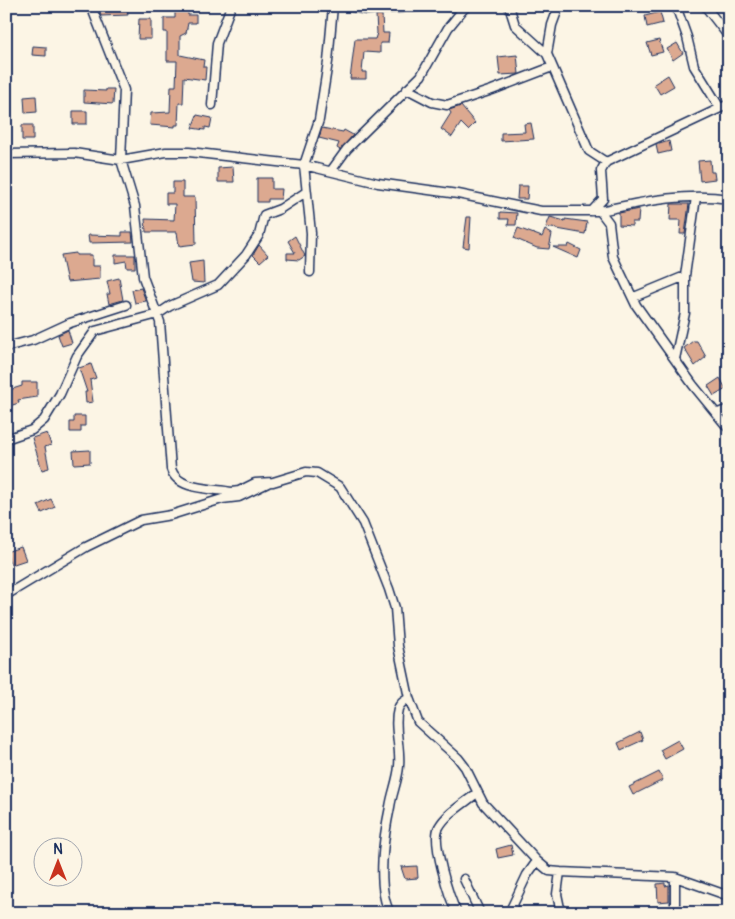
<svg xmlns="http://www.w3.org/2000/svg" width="735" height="919" viewBox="0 0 735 919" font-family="Pangolin,sans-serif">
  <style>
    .building { fill: #dca990; stroke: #1b2f5e }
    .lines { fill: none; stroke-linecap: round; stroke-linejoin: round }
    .minor-casing { stroke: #1b2f5e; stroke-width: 11 }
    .minor { stroke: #fcf5e5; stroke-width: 8 }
  </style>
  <rect width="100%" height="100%" fill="#fcf5e5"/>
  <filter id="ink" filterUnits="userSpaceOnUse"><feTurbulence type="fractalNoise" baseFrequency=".02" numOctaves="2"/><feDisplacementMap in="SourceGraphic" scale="10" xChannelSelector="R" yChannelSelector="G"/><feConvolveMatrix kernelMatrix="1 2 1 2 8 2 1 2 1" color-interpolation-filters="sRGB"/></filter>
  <g filter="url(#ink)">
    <path class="building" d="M121,6H127L128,15L101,16L99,11L121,8Z
      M177,6H188V15H196V23H188L186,33L180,36V55L204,60L203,67H206L205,80L184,77L183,103H179L178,125H175V127L150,125L151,113L170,112L171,86H176L177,61H167V32H164V18H175V8Z
      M660,12L663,23L647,27L645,16Z
      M376,15H382L383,33H389L388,43H380V53L364,52L362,72H366V79H350L355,39H375L377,33Z
      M139,19H151V39H138Z
      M659,40L663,52L651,55L647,43Z
      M677,43L683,53L673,60L667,49Z
      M33,46L46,47V56L32,55Z
      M517,55L519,74L500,75L498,57Z
      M668,75L674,86L660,94L654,84Z
      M106,89H114L113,104L84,102V90L106,91Z
      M36,96L37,112L25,113L24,97Z
      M461,106L475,123L468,130L461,123L452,137L441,129L451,113L449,110Z
      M73,111H87V124H73Z
      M197,115L212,118L210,128L205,127V130L192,128Z
      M531,123L534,139L501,141V133L525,132L524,124Z
      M22,125H33V140H22Z
      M322,128L343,132L344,130L353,135L340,150L337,148L339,143L319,138Z
      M669,141L671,151L658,154L656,145Z
      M710,160L711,172H714L715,179L700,181L698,161Z
      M233,167L234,182H218V168Z
      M257,178H272V189H282L281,199H268V202H257Z
      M173,182H183V197H195L196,244L179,246L177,232H146L145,219L174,220L175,204H166V193H173Z
      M518,186H528L527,199H517Z
      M671,204H689L685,234H680L681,220H670Z
      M639,209L638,222H632V226L619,225V213Z
      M500,212L517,213L516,225H508L509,219H500Z
      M467,217H471L469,248L463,247Z
      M550,217L565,221V219L587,222L585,234L546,227Z
      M518,228L542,237L545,230L552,234L549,249L537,248L514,238Z
      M122,232H132L133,242L89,243L88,235L122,236Z
      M295,236L305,256L299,260L287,259V253H295L288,241Z
      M569,244L581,250L578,258L553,247H568Z
      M259,245L268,255L260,262L253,255Z
      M76,253V255H92V266H100V279L67,282L61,255Z
      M115,255H135V268H127L126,261L115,263Z
      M203,261L204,283L192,282L189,263Z
      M119,278L123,300L109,304L107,294H110L107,281Z
      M141,288L146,301L135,303L132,290Z
      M68,330L72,343L62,346L58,335Z
      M693,341H697L706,357L695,366L684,348Z
      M91,364L96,378L90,380L93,402L86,403L85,392H87L79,368Z
      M720,378L726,389L714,396L708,386Z
      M22,382H37V397L18,400L19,403L6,407V391L22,386Z
      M74,416H85V426H81V432H70V422H74Z
      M47,433L51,445L45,447L49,468L42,470L32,438Z
      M90,450V463L74,464L73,451Z
      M51,499L55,507L42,513L38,505Z
      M21,547L26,560L11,565L6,552Z
      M640,732L643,740L621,750L618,743Z
      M678,740L683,749L665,759L660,750Z
      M659,772L663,780L633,795L629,787Z
      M511,845L513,855L498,858L496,849Z
      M417,866L418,878L405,879L401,867Z
      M665,883V886L669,885V901L658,902L657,884Z"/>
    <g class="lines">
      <defs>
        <path id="minor" d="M91,6L124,90L121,160L135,206L143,277L160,322L171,469C178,491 213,488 232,492L239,491L255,483L273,482L306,472L317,473L340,487L363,523L389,589L395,608L398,646L409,698L418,722L458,758L465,767L483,803L537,861L549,871L560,872L675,877L729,896
          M348,6L366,10L428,6
          M446,6L465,8
          M509,6L515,25L547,54L589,151L606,162
          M676,6L687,37L694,66L720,108
          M705,6L729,37
          M547,54L552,25L559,6
          M407,89L432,102L447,105L492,90L552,67
          M212,105L217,43L231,6
          M6,154L74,153L121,160L166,152H189L304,165L378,183L458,194L541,211H600L609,223L613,257L636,305L693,385L729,429
          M331,171L347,149L421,76L448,28L466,6
          M592,211L603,199L601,171L606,162L729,104
          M600,211C643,202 685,192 729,199
          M310,272L311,233L304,165L319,120L328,62L333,6
          M634,297L685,276
          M6,347L33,340L70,323L126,305
          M675,359L685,313V276L696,197
          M718,413L729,409
          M6,439L32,430L44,420L60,394L77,356L95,331L158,314L170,306L218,285L246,255L259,235L264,215L280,209L306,192
          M6,595L86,547L141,520L171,515L222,499L239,497L268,483
          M560,872L557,894L561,913
          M675,877V913
          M464,879L480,913
          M390,913C376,887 384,835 390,807C392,793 398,780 399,766C401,747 393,727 398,709C400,703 404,701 409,698
          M457,913C449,898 431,840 439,827C447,813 465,803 477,793
          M509,913L527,875L537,861"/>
      </defs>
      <use href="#minor" class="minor-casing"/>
      <use href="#minor" class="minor"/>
    </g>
  </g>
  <rect width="735" height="919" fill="none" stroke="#fcf5e5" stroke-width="25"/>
  <rect x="12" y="12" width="710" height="894" fill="none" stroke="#1b2f5e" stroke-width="2" filter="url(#ink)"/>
  <g transform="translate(58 862)"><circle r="24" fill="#fcf5e5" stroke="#a2a6af"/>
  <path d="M0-4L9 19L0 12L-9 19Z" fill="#c8321e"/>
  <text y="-8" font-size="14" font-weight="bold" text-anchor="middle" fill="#1b2f5e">N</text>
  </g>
</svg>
